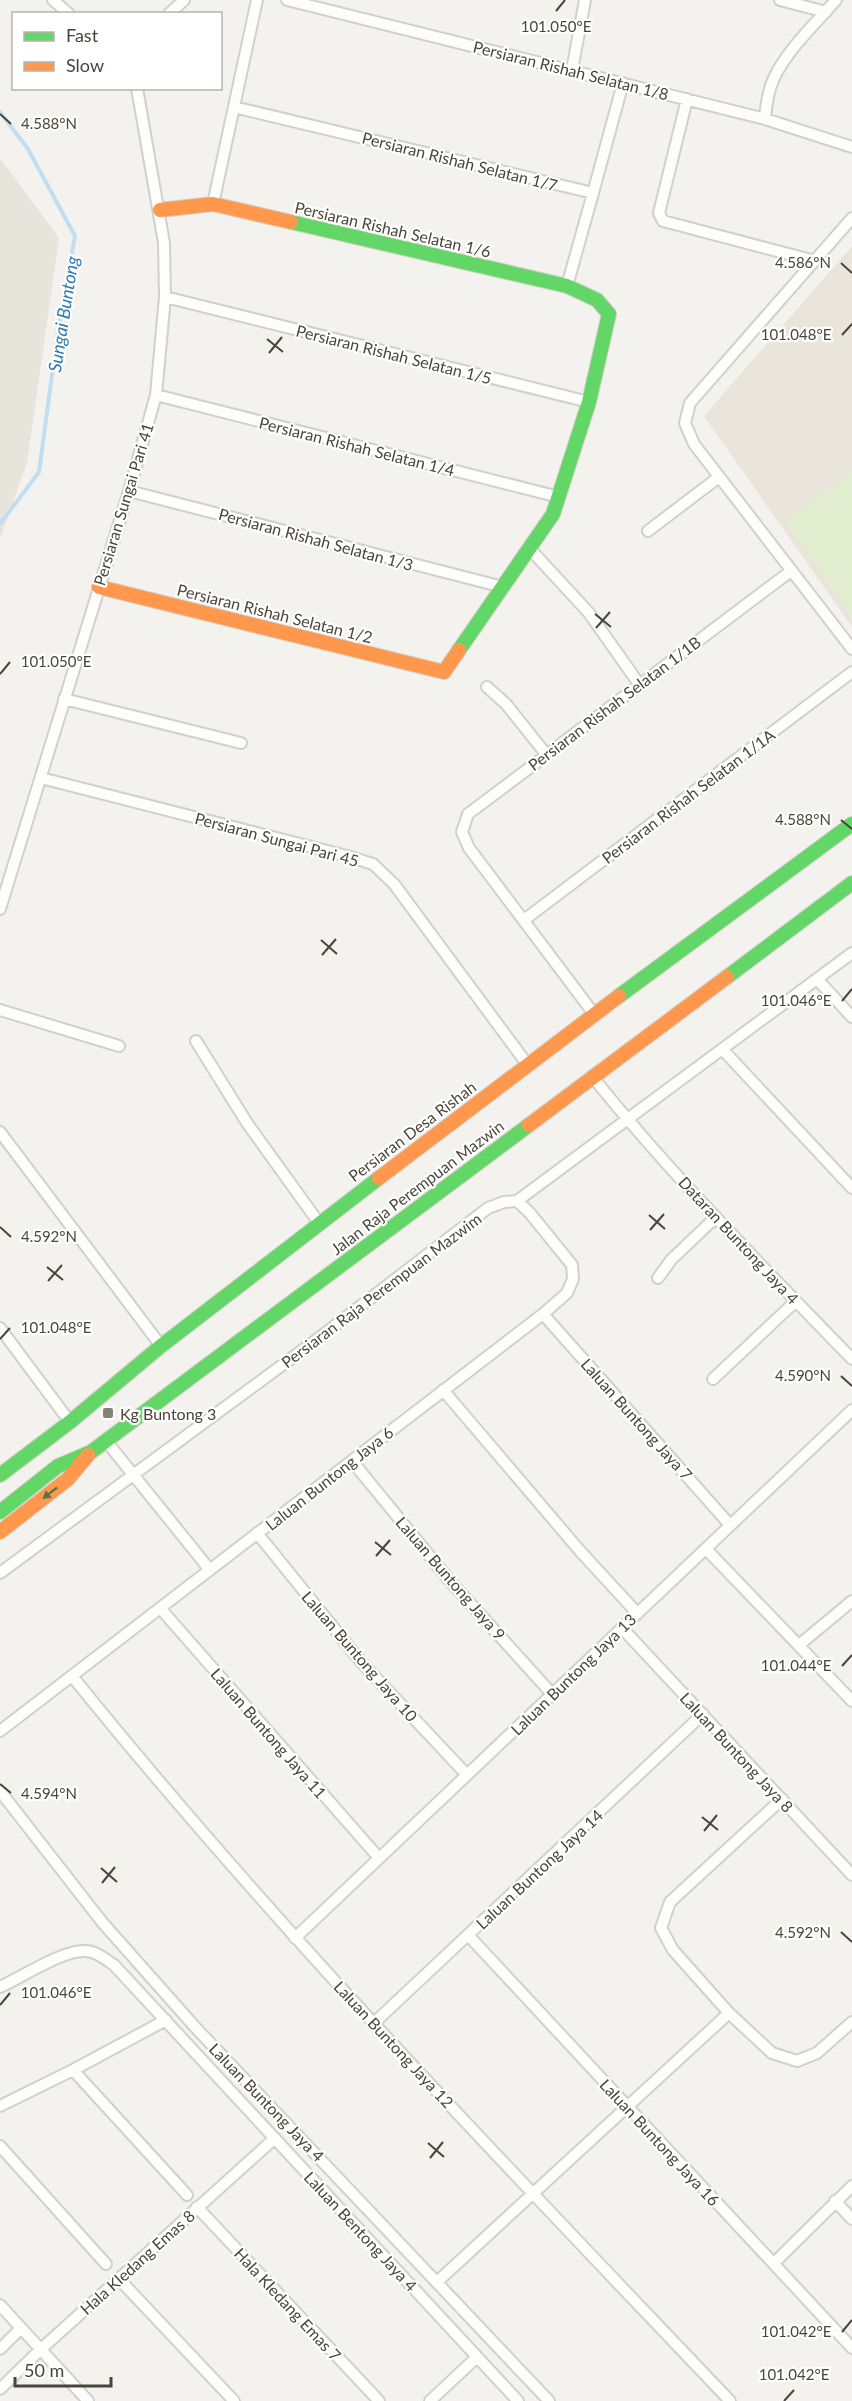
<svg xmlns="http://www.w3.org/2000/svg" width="852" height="2401" viewBox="0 0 852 2401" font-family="Lato,sans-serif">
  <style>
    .residential { fill: #e7e4dc }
    .education { fill: #eae5da }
    .green { fill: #e1eecf }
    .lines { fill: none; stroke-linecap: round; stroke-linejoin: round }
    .stream { stroke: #c0ddf1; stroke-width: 4 }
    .street-casing { stroke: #d2d0cb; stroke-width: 14 }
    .fast-casing { stroke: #d3cfc5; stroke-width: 16 }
    .slow-casing { stroke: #d3cfc5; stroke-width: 16 }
    .street { stroke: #fdfdfc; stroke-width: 10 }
    .fast { stroke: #63d668; stroke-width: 14 }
    .slow { stroke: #ff974d; stroke-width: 14 }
    .oneway { fill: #537749 }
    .ticks { fill: none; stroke: #4b4439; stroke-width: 2 }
    .poi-dot { fill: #868178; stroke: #fff; stroke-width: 2 }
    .labels { text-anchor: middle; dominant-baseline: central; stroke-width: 4.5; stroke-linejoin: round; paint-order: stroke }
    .street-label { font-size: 16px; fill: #4b4439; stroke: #fff }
    .poi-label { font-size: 16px; fill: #4b4439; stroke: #fff; text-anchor: start }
    .water-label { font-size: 18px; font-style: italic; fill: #2e7ab2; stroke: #fff }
    .ticks-label { font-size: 15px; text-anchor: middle; fill: #4b4439; stroke: #fff; stroke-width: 4.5; stroke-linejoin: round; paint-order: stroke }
  </style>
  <rect width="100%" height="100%" fill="#f4f2ee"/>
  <path class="residential" d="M0,158L59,238L27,463L0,539Z"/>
  <path class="education" d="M852,246V627L704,416Z"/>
  <path class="green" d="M852,472V617L785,521Z"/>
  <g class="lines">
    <path class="stream" d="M0,112L28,149L75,236L58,330L39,472L0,524"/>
    <defs>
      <path id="street" d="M53,0L69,14
        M287,0L765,119L852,147
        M780,0L826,12
        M169,14L184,0
        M572,70L585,0
        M687,99L659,213L663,221L815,261
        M234,107L593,193L567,286
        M765,119C766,105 768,91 774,78C788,49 815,24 836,0
        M593,193L623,83
        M213,204L257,0
        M852,218L690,403L685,423L694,444L852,649
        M165,297L589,402
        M156,395L559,497
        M129,491L503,587
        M648,531L719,477
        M530,549L589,613L639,684
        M487,687L506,704L546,754
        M64,699L241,743
        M41,778L347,856L373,864L394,884L527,1064
        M0,909L129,491L156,395L165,297L164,243L137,88
        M524,920L852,672
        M817,979L852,1017
        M0,1010L119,1046
        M594,1014L469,848L462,832L468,814L791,571
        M196,1041L247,1123L319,1223
        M723,1050L852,1188
        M592,1076C672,1176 763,1267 852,1359
        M0,1132L161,1346
        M658,1278L671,1260L716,1217
        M543,1314L730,1525
        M0,1328L70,1422
        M713,1379L796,1301
        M443,1390L580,1551L637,1613
        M106,1441L210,1570
        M352,1461L450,1581L552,1694
        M257,1533L362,1663L467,1775
        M706,1549L852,1701
        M0,1573L319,1338L488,1208L504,1202L517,1201L852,953
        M160,1608L379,1858
        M622,1628L852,1875
        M799,1645L852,1601
        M72,1676C277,1930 505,2164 730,2401
        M0,1731L543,1314L567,1293L573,1279L572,1265L529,1212L517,1201
        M0,1791L102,1922L195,2027L549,2401
        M782,1799L670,1902L661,1928L673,1950L729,2013L772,2053L797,2061L817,2053L852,2022
        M468,1935L852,2348
        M295,1938L852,1410
        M0,1987C20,1978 65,1949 85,1951C96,1951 105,1959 114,1965L518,2401
        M374,2023L703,1714
        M73,2070L187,2195
        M0,2106L73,2070L166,2020
        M0,2146L106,2264
        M835,2201L852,2219
        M197,2207L379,2401
        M774,2263L852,2186
        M119,2279L234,2401
        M438,2281L729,2013
        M0,2305L88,2401
        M0,2349L21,2328
        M0,2389L40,2350L275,2138
        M430,2401L477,2357"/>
      <path id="fast" d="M291,222L567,286L597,300L609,314L589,402L553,514L459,650
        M727,977L852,883
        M619,996L852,824
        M0,1475L70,1422L161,1346L379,1178
        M0,1512L58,1466L91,1452L529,1125"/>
      <path id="slow" d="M160,210L213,204L291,222
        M99,587L444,672L459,650
        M529,1125L727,977
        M379,1178L619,996
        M0,1532L68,1479L88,1455"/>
    </defs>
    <use href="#street" class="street-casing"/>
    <use href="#fast" class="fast-casing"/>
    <use href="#slow" class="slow-casing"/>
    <use href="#street" class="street"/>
    <use href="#fast" class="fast"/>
    <use href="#slow" class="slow"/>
  </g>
  <defs><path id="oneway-solid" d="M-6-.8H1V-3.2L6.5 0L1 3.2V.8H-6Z" transform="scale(1.5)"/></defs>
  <use class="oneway" href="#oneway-solid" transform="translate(50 1493) rotate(142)"/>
  <path class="ticks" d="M556,11L565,0M0,114L11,124M841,263L852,273M842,335L852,324M267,339L283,352M269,353L282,337M595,614L611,627M596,628L610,612M0,674L10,662M841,820L852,829M321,940L337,954M322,955L336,939M842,1001L852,989M649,1215L665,1229M0,1227L11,1237M650,1230L664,1214M47,1267L63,1280M48,1281L62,1265M0,1339L10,1328M841,1376L852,1386M375,1542L391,1555M376,1556L390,1540M842,1666L852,1655M0,1784L11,1793M702,1817L718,1830M704,1831L717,1815M101,1868L117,1882M102,1883L115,1867M841,1932L852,1942M0,2005L10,1993M428,2143L444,2157M430,2158L443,2142M842,2332L852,2320M784,2401L794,2390"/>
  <rect class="poi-dot" x="102" y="1407" width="12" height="12" rx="3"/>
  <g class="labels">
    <g class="street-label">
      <text transform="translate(571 70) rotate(14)">Persiaran Rishah Selatan 1/8</text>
      <text transform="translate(460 161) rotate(14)">Persiaran Rishah Selatan 1/7</text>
      <text transform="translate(393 229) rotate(13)">Persiaran Rishah Selatan 1/6</text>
      <text transform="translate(394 354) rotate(14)">Persiaran Rishah Selatan 1/5</text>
      <text transform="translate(357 446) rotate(14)">Persiaran Rishah Selatan 1/4</text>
      <text transform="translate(123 504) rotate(-73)">Persiaran Sungai Pari 41</text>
      <text transform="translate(316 539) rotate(15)">Persiaran Rishah Selatan 1/3</text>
      <text transform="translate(275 613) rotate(14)">Persiaran Rishah Selatan 1/2</text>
      <text transform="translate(614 703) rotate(-37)">Persiaran Rishah Selatan 1/1B</text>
      <text transform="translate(688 796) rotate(-37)">Persiaran Rishah Selatan 1/1A</text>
      <text transform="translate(277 839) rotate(15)">Persiaran Sungai Pari 45</text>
      <text transform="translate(412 1131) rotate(-37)">Persiaran Desa Rishah</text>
      <text transform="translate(417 1187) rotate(-37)">Jalan Raja Perempuan Mazwin</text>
      <text transform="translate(739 1240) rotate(47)">Dataran Buntong Jaya 4</text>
      <text transform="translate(381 1290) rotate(-37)">Persiaran Raja Perempuan Mazwim</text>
      <text transform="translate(637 1419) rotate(48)">Laluan Buntong Jaya 7</text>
      <text transform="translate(329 1478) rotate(-38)">Laluan Buntong Jaya 6</text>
      <text transform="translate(451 1578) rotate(49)">Laluan Buntong Jaya 9</text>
      <text transform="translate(360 1656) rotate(49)">Laluan Buntong Jaya 10</text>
      <text transform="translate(573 1674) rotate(-44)">Laluan Buntong Jaya 13</text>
      <text transform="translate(269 1733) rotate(49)">Laluan Buntong Jaya 11</text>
      <text transform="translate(737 1752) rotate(47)">Laluan Buntong Jaya 8</text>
      <text transform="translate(539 1869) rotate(-43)">Laluan Buntong Jaya 14</text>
      <text transform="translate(394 2044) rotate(47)">Laluan Buntong Jaya 12</text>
      <text transform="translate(267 2102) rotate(46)">Laluan Buntong Jaya 4</text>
      <text transform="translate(660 2142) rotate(47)">Laluan Buntong Jaya 16</text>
      <text transform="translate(361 2231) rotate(47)">Laluan Bentong Jaya 4</text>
      <text transform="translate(137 2262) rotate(-42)">Hala Kledang Emas 8</text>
      <text transform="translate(288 2304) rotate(47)">Hala Kledang Emas 7</text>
    </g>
    <g class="poi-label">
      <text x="120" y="1413">Kg Buntong 3</text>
    </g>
    <g class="water-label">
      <text transform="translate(63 314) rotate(-81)">Sungai Buntong</text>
    </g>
  </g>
  <g class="ticks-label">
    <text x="556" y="32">101.050°E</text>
    <text x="49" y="129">4.588°N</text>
    <text x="803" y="268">4.586°N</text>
    <text x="796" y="340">101.048°E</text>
    <text x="56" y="667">101.050°E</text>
    <text x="803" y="825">4.588°N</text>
    <text x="796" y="1006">101.046°E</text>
    <text x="49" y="1242">4.592°N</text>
    <text x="56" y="1333">101.048°E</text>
    <text x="803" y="1381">4.590°N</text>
    <text x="796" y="1671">101.044°E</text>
    <text x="49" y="1799">4.594°N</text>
    <text x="803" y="1938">4.592°N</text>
    <text x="56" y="1998">101.046°E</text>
    <text x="796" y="2337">101.042°E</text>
    <text x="794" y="2380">101.042°E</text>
  </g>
  <rect x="12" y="12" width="210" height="78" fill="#ffffff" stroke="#b7b4b0" stroke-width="1.5"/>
  <rect x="24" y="32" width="30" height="9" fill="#63d668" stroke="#b7b4b0" stroke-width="1.5"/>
  <text x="66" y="42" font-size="18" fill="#4b4439">Fast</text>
  <rect x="24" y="62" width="30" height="9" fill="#ff974d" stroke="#b7b4b0" stroke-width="1.5"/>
  <text x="66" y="72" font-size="18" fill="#4b4439">Slow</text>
  <path d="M15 2377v9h96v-9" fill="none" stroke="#4b4439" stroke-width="3"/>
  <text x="24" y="2377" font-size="18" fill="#4b4439" stroke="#ffffff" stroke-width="4.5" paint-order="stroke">50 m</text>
</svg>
